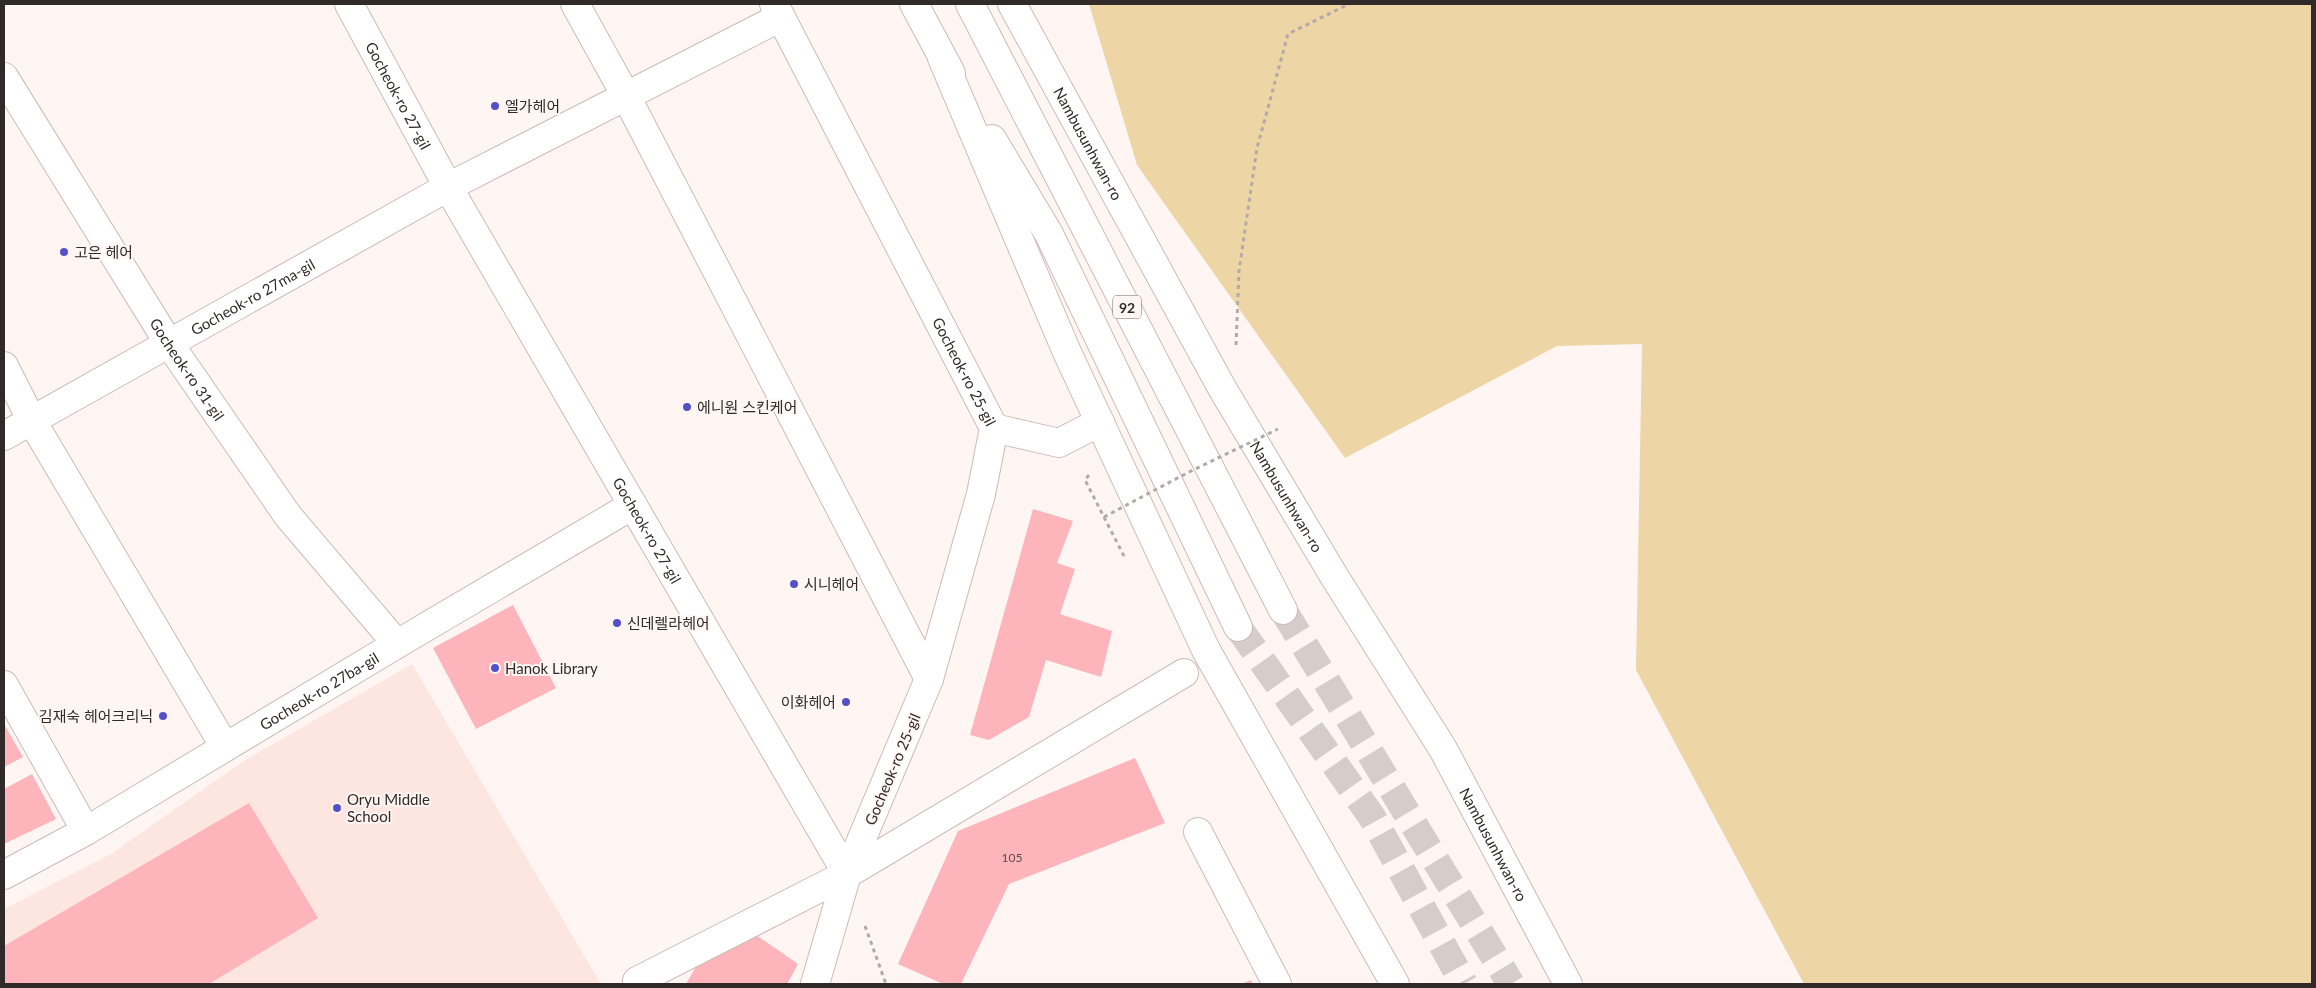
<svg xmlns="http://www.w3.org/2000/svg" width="2316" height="988" viewBox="0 0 2316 988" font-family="Lato,'Noto Sans KR',sans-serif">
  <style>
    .built { fill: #fde6df }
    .green { fill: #eed5a5 }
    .building { fill: #fdb4bb }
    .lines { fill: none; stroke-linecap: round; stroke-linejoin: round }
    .major-tunnel { stroke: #d6cdcb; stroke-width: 28; stroke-dasharray: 28 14; stroke-linecap: butt }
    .minor-casing { stroke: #cabbb7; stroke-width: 30 }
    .major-casing { stroke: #cabbb7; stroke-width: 30 }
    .path { stroke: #b2aaa8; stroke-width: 3; stroke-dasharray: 4 4; stroke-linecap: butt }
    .minor { stroke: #fff; stroke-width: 28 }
    .major { stroke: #fff; stroke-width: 28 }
    .path-bridge { stroke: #b2aaa8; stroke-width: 3; stroke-dasharray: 4 4; stroke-linecap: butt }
    .poi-dot { fill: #5450c7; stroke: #fff6f3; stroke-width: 2 }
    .labels { text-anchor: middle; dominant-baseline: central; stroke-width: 4; stroke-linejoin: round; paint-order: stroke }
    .number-label { font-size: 12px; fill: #634c4e }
    .shield { fill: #fff6f3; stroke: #6e6766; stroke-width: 1 }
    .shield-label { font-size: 14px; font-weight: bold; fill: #302a29 }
    .street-label { font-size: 15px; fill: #302a29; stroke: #fff6f3 }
    .poi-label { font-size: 15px; fill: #302a29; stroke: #fff6f3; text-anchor: start }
  </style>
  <rect width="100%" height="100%" fill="#fff6f3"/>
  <path class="built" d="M412,664L601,984H4V909L111,854L242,762Z"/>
  <path class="green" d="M1089,4H2312V984H1804L1636,670L1642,344L1557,346L1345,458L1137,165Z"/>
  <path class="building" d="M1033,509L1073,521L1057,563L1075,569L1060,614L1112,631L1101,677L1046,660L1029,717L989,740L970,735Z
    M513,605L556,688L476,729L433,648Z
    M4,724L23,757L4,767Z
    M1135,758L1165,823L1009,884L961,984H943L898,964L958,831Z
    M32,774L56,819L4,844V789Z
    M249,803L318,918L209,984H4V946Z
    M746,928L798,964L787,984H686L701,958Z
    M1251,980L1253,984H1242Z"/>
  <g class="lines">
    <path class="major-tunnel" d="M1283,610L1511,984
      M1238,627L1372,817L1464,984"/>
    <defs>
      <g id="minor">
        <path id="s1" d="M349,4L448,187L847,874"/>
        <path d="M575,4L626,96L929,679"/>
        <path id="s2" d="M774,4L994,428L981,494L929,679L847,874L815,984"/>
        <path id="s3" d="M4,77L168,342L288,516L397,644"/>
        <path d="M4,366L32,421L225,747"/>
        <path d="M994,428L1059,443L1100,422"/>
        <path id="s4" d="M4,436L448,187L781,17"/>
        <path d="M4,685L86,831"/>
        <path d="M1198,832L1277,984"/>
        <path id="s5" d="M4,875L86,831L397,644L633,505"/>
        <path d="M637,981L847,874L1184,673"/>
      </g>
      <g id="major">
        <path d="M914,4L951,73"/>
        <path d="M970,4L1283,610"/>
        <path id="s6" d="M1012,4L1222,388L1334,576L1443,749L1568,984"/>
        <path d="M942,58L1066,350L1206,650L1395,984"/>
        <path d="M992,139L1049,234L1238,627"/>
      </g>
    </defs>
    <use href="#minor" class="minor-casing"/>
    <use href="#major" class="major-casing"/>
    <path class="path" d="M1236,345L1239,271L1257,148L1288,34L1349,4
      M1089,475L1085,480L1125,558
      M865,926L886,984"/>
    <use href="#minor" class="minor"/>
    <use href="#major" class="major"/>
    <path class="path-bridge" d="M1104,517L1189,472L1278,429"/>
  </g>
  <g class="poi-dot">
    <circle cx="495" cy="106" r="5"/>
    <circle cx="64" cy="252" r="5"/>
    <circle cx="687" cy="407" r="5"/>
    <circle cx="794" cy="584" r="5"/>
    <circle cx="617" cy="623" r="5"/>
    <circle cx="495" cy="668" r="5"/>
    <circle cx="846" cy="702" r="5"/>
    <circle cx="163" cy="716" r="5"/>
    <circle cx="337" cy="808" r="5"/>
  </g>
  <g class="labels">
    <g class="number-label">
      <text x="1012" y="857">105</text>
    </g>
    <rect class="shield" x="1113" y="295.5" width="28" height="23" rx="4"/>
    <g class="shield-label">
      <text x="1127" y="307">92</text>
    </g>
    <g class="street-label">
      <text stroke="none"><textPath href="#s1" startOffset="104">Gocheok-ro 27-gil</textPath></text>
      <text stroke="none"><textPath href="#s6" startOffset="159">Nambusunhwan-ro</textPath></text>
      <text stroke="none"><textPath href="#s4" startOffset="285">Gocheok-ro 27ma-gil</textPath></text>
      <text stroke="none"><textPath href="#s3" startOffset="345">Gocheok-ro 31-gil</textPath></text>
      <text stroke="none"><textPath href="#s2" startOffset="414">Gocheok-ro 25-gil</textPath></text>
      <text stroke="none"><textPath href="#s6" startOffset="564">Nambusunhwan-ro</textPath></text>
      <text stroke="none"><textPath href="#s1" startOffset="605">Gocheok-ro 27-gil</textPath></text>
      <text stroke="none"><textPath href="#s5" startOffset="365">Gocheok-ro 27ba-gil</textPath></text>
      <text transform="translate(892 769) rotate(-67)">Gocheok-ro 25-gil</text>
      <text stroke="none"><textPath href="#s6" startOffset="969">Nambusunhwan-ro</textPath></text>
    </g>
    <g class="poi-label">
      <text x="505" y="106">엘가헤어</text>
      <text x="74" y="252">고은 헤어</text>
      <text x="697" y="407">에니원 스킨케어</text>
      <text x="804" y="584">시니헤어</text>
      <text x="627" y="623">신데렐라헤어</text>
      <text x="505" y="668">Hanok Library</text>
      <text x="836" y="702" text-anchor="end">이화헤어</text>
      <text x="153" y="716" text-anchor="end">김재숙 헤어크리닉</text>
      <text x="347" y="799">Oryu Middle<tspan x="347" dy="17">School</tspan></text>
    </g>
  </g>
  <rect width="2316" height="988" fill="none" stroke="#302a29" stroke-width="10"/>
</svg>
